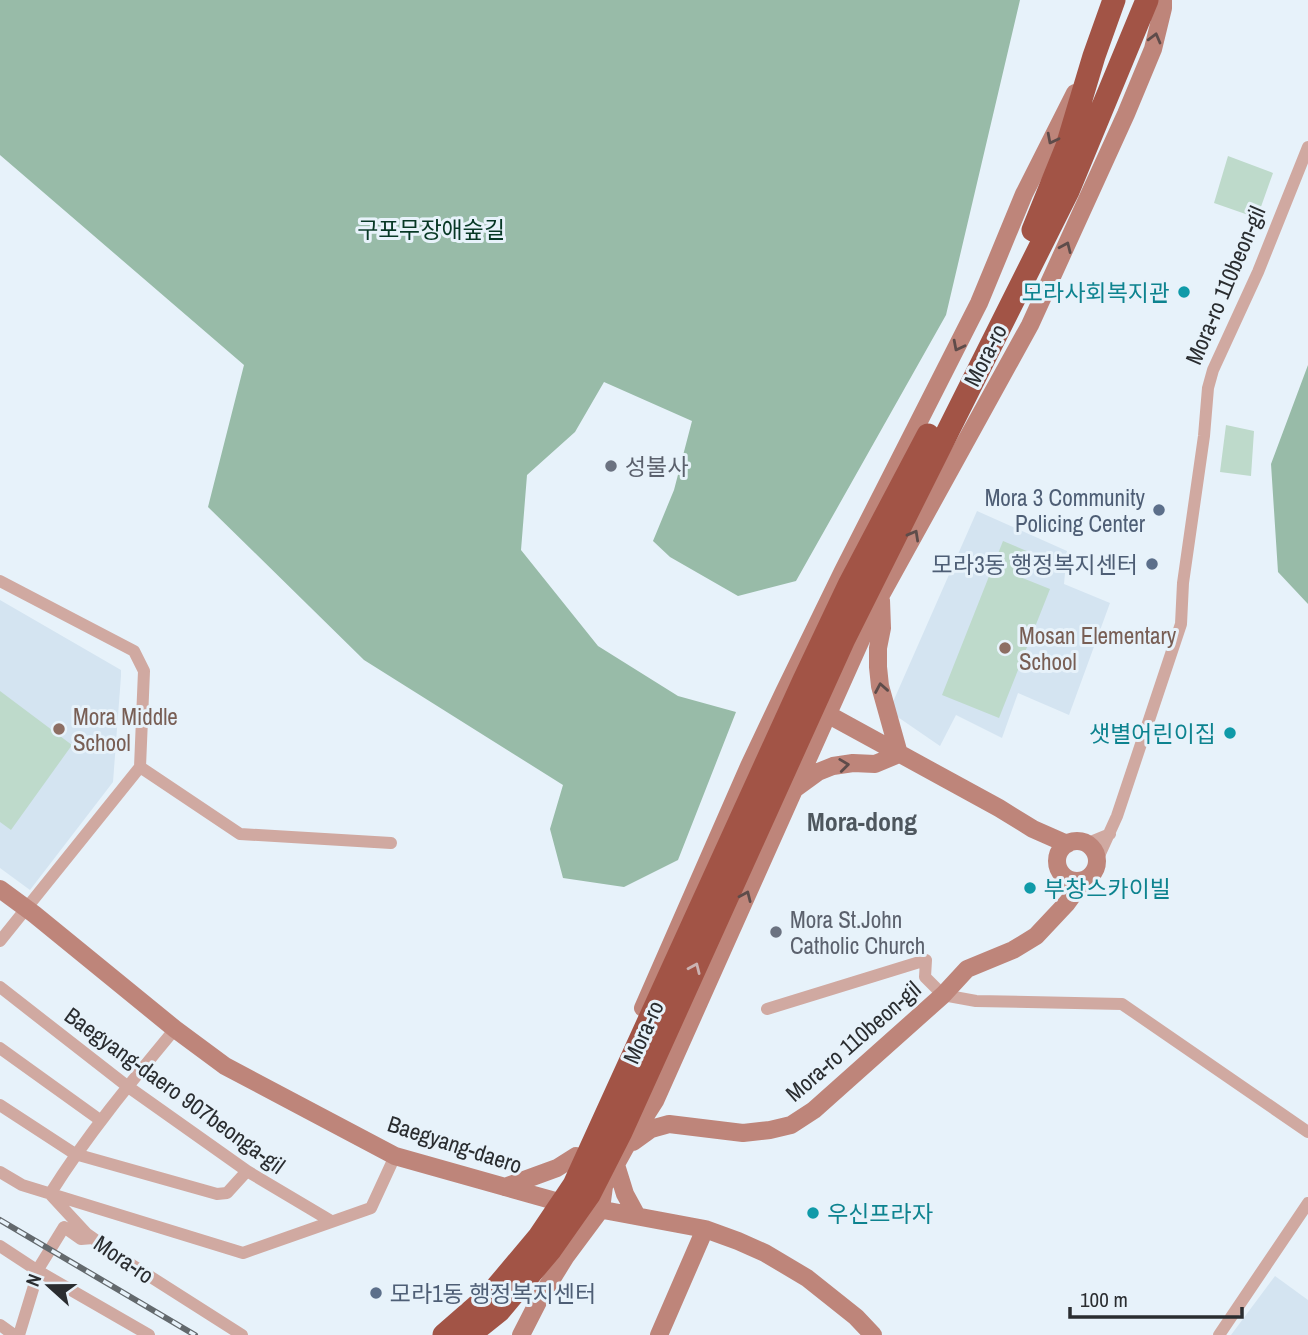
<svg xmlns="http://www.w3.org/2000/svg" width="1308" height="1335" viewBox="0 0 1308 1335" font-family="'Archivo Narrow','Noto Sans KR',sans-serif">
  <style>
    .built { fill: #d4e4f1 }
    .green { fill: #bedacb }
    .forest { fill: #98bba8 }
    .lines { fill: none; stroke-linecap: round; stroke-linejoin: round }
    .street { stroke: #d0a9a1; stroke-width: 12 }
    .secondary { stroke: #be857a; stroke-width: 18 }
    .highway { stroke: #a25446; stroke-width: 23 }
    .rail-casing { stroke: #63696d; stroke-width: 6 }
    .rail { stroke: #e7f2fa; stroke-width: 3.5; stroke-dasharray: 10; stroke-linecap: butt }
    .oneway { stroke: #5e4c4a }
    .oneway2 { stroke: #cbb3b2 }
    .culture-dot { fill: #0f9aa8; stroke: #e7f2fa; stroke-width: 2.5 }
    .worship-dot { fill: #6b7280; stroke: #e7f2fa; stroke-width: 2.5 }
    .service-dot { fill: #5c6f8a; stroke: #e7f2fa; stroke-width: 2.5 }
    .education-dot { fill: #8d6e63; stroke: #e7f2fa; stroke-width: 2.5 }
    .labels { text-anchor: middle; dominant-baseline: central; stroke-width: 6; stroke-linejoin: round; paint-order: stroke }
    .park-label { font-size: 23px; fill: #073825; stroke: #e7f2fa }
    .street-label { font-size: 23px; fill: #2a2d30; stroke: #e7f2fa }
    .culture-label { font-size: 23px; fill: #0d838f; stroke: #e7f2fa; text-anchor: end }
    .worship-label { font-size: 23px; fill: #5b616d; stroke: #e7f2fa; text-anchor: start }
    .service-label { font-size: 23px; fill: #4e5e75; stroke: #e7f2fa; text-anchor: end }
    .education-label { font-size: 23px; fill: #785e54; stroke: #e7f2fa; text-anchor: start }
    .quarter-label { font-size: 26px; font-weight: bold; fill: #4e575e; stroke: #e7f2fa }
  </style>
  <rect width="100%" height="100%" fill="#e7f2fa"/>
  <path class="built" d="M977,511L1067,551L1064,584L1110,603L1069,715L1018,693L1002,738L956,715L940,746L889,711Z
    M0,600L121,670V676L113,782L30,890L0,868Z
    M1275,1276L1308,1300V1335H1231Z"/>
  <path class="green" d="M1228,156L1273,173L1257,218L1214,203Z
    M1226,425L1254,431L1251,476L1220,472Z
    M1003,541L1029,552L1020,577L1050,589L999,718L942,695Z
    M0,691L72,745L11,830L0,822Z"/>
  <path class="forest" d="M0,0H1020L946,315L796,581L738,596L670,557L653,541L674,490L692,421L604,382L575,432L527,475L521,550L598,646L678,696L736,712L678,860L624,887L563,878L550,829L563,785L364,660L208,507L244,365L0,155Z
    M1308,365V604L1278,572L1271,464Z"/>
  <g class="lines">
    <path class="street" d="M0,581L134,651L144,671L140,767L0,941
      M140,767L240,834L391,843
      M1088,843L1110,834
      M1098,858L1117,816L1181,624L1183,583L1204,436L1208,388L1213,370L1258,272L1308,147
      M0,987L127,1086L247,1171L331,1221
      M767,1009L926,960L925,977L943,995L976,1001L1122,1004L1308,1132
      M175,1029C131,1082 87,1135 50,1194L87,1234L121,1258L242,1335
      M0,1048L100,1120
      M0,1105L75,1154L217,1194L227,1193L247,1171
      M0,1172L22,1185L243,1253L371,1208L395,1156
      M0,1246L38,1271L149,1335
      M0,1325L14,1335
      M19,1335L40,1266L64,1227L81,1239L93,1238
      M1219,1335L1308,1203"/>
    <path class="secondary" d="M881,600L882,628L878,648V667L880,686L899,754
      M818,709L999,808L1033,829L1067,844
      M796,788L818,772L833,766L853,763L875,764L899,754
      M1057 861a20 20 0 1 1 40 0a20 20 0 1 1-40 0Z
      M0,889L34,914L175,1029L225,1066L395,1156L555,1201L705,1229L738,1241L765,1253L807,1278L856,1317L873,1335
      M643,1008L749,766L784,692L843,571L979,303L1024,194L1075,93
      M633,1142L651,1129L669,1124L743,1133L770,1130L791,1125L814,1110L943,995L967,969L1013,950L1036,936L1067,903L1083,881
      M616,1165L625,1194L637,1216
      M505,1187L557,1168L576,1156
      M521,1335L540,1298L566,1256L601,1209L604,1186L625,1148L655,1101L881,595L1030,325L1126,114L1153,49L1163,8V0
      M659,1335L705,1229"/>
    <path class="highway" d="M1033,230L1067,146L1094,56L1114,0
      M444,1335L491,1294L539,1237L574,1185L804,680L850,583L928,435
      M469,1335L499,1311L551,1249L589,1195L621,1132L844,639L1068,191L1147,0"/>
    <defs>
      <path id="rail" d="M0,1220L195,1335"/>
    </defs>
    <use href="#rail" class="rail-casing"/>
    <use href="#rail" class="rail"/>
  </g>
  <defs><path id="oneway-chevron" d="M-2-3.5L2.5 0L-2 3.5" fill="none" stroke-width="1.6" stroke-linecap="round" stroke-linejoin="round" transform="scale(1.75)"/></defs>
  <g class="oneway">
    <use href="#oneway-chevron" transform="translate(1155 38) rotate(-75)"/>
    <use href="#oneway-chevron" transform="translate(1052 139) rotate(117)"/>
    <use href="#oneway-chevron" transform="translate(1066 247) rotate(-66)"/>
    <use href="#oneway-chevron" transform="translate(958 346) rotate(117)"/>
    <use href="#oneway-chevron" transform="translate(914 535) rotate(-61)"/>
    <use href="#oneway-chevron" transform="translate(881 688) rotate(-100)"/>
    <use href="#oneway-chevron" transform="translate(844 765) rotate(-7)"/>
    <use href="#oneway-chevron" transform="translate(746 896) rotate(-66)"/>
  </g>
  <use class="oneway2" href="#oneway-chevron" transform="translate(695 968) rotate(-66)"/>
  <g class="culture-dot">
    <circle cx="1184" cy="292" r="7"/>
    <circle cx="1230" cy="733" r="7"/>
    <circle cx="1030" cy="888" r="7"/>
    <circle cx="813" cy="1213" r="7"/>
  </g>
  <g class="worship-dot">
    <circle cx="611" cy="466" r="7"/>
    <circle cx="776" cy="932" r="7"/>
  </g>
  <g class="service-dot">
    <circle cx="1159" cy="510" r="7"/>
    <circle cx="1152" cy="564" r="7"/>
    <circle cx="376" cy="1293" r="7"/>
  </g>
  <g class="education-dot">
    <circle cx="1005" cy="648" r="7"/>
    <circle cx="59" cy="729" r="7"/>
  </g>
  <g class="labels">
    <g class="park-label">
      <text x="431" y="229">구포무장애숲길</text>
    </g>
    <g class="street-label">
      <text transform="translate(1225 285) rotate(-67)">Mora-ro 110beon-gil</text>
      <text transform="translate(985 355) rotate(-63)">Mora-ro</text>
      <text transform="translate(643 1032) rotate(-66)">Mora-ro</text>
      <text transform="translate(853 1041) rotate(-41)">Mora-ro 110beon-gil</text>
      <text transform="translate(175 1090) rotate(36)">Baegyang-daero 907beonga-gil</text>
      <text transform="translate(455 1144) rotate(18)">Baegyang-daero</text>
      <text transform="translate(124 1259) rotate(34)">Mora-ro</text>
    </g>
    <g class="culture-label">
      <text x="1170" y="292">모라사회복지관</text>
      <text x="1216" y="733">샛별어린이집</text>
      <text x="1044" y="888" text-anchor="start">부창스카이빌</text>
      <text x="827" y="1213" text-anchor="start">우신프라자</text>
    </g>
    <g class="worship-label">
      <text x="625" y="466">성불사</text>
      <text x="790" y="919">Mora St.John<tspan x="790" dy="26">Catholic Church</tspan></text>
    </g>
    <g class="service-label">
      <text x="1145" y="497">Mora 3 Community<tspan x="1145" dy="26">Policing Center</tspan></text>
      <text x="1138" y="564">모라3동 행정복지센터</text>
      <text x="390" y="1293" text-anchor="start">모라1동 행정복지센터</text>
    </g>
    <g class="education-label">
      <text x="1019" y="635">Mosan Elementary<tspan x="1019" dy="26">School</tspan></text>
      <text x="73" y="716">Mora Middle<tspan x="73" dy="26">School</tspan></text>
    </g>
    <g class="quarter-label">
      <text x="862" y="821">Mora-dong</text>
    </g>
  </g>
  <g transform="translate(49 1286) rotate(291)" stroke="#e7f2fa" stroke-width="5" paint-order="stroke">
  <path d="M0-5L12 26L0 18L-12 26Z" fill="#2a2d30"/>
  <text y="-10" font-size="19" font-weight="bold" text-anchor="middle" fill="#2a2d30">N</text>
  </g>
  <path d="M1070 1307v10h172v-10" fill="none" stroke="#2a2d30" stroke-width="3.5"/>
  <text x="1080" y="1307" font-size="21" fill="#2a2d30" stroke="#e7f2fa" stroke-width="5" paint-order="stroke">100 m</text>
</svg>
